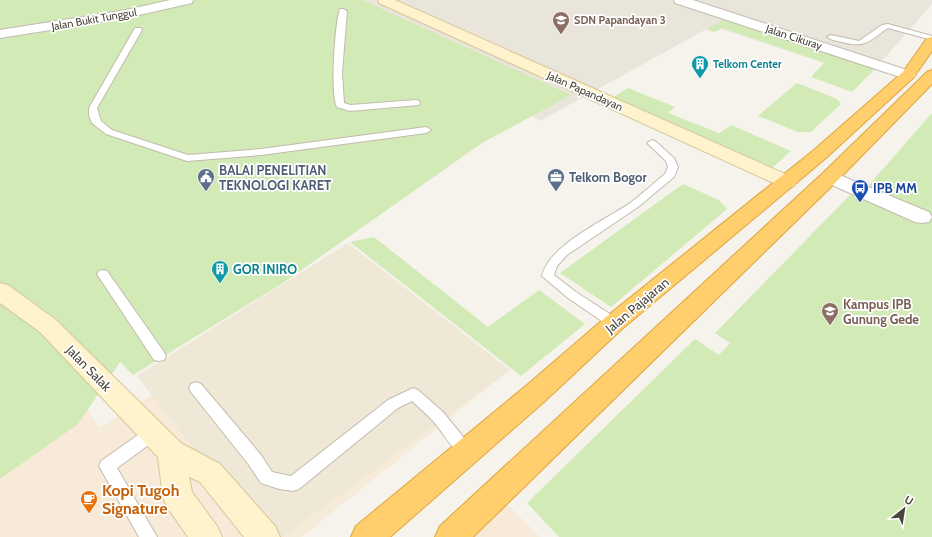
<svg xmlns="http://www.w3.org/2000/svg" width="932" height="537" viewBox="0 0 932 537" font-family="Cabin,sans-serif">
  <style>
    .residential { fill: #eae5da }
    .commercial { fill: #f7ead8 }
    .education { fill: #efe8d6 }
    .green { fill: #d2eab5 }
    .lines { fill: none; stroke-linecap: round; stroke-linejoin: round }
    .lane-casing { stroke: #c2bbae; stroke-width: 2 }
    .street-casing { stroke: #c2bbae; stroke-width: 2 }
    .secondary-casing { stroke: #d6c79b; stroke-width: 2 }
    .highway-casing { stroke: #e0a43c; stroke-width: 2 }
    .lane { fill: #fff; fill-rule: evenodd }
    .street { fill: #fff; fill-rule: evenodd }
    .secondary { fill: #fff3cd; fill-rule: evenodd }
    .highway { fill: #ffcf6e; fill-rule: evenodd }
    .labels { text-anchor: middle; dominant-baseline: central; stroke-width: 3.5; stroke-linejoin: round; paint-order: stroke }
    .far-street-label { font-size: 11px; fill: #4b4439; stroke: #fff }
    .far-education-label { font-size: 11px; font-weight: bold; fill: #785e54; stroke: #fff; text-anchor: start }
    .far-culture-label { font-size: 11px; font-weight: bold; fill: #0d838f; stroke: #fff; text-anchor: start }
    .service-label { font-size: 13px; font-weight: bold; fill: #4e5e75; stroke: #fff; text-anchor: start }
    .transit-label { font-size: 13px; font-weight: bold; fill: #164399; stroke: #fff; text-anchor: start }
    .culture-label { font-size: 13px; font-weight: bold; fill: #0d838f; stroke: #fff; text-anchor: start }
    .education-label { font-size: 13px; font-weight: bold; fill: #785e54; stroke: #fff; text-anchor: start }
    .street-label { font-size: 13px; fill: #4b4439; stroke: #fff }
    .near-food-label { font-size: 16px; font-weight: bold; fill: #c56008; stroke: #fff; text-anchor: start }
  </style>
  <rect width="100%" height="100%" fill="#f6f3ec"/>
  <path class="residential" d="M344,0H932V4L868,77L712,26L540,121Z"/>
  <path class="commercial" d="M360,261L501,377L301,537H0V286L15,295L99,428Z
    M500,497L540,537H462Z"/>
  <path class="education" d="M348,243L510,370L283,537H262L137,376Z"/>
  <path class="green" d="M0,0H362L571,95L482,143L283,283L133,375L120,362L78,424L0,479Z
    M724,20L735,21L868,65L872,69V72L852,92L811,77L824,63L723,28L714,32L706,29Z
    M797,83L837,99L841,104L811,132H798L758,116Z
    M628,88L675,107L668,113L719,133L731,125L791,151L771,169L612,98Z
    M932,113V537H559L527,503L695,339L719,355L730,343L715,333L854,191L861,194Z
    M683,184L719,200L727,209L611,307L560,273Z
    M374,237L488,327L539,290L585,324L521,376L350,242Z"/>
  <g class="lines">
    <defs>
      <path id="lane" d="M340,9H343L347,11L342,73L344,103L350,105L416,100L419,101L420,103L419,105L350,111L337,107C330,94 335,23 340,9Z
        M888,24L932,36V40L888,28C870,40 865,49 842,42C837,41 831,40 827,37L831,35L859,41L882,25Z
        M135,28H141L142,30L97,108L101,121L112,130L188,155L261,149L426,127L431,130L426,133L261,155L187,161L106,134L92,123L89,116V108Z
        M652,140L655,141L674,158L678,167L674,177L638,207L567,255L557,266L554,275L576,292L619,320L621,323L619,326L614,328L609,326L568,298L542,276C549,245 604,221 630,203C642,194 654,183 665,174L668,167L666,161L647,143Z
        M103,270L107,271L164,352L166,356L164,360L159,361L154,360L97,274L99,271Z
        M196,382L201,384L261,455L272,472L291,476L388,400L413,388L418,390L443,412L465,439L473,445L476,450L473,455L468,457C451,451 444,433 433,421C427,414 419,408 412,401L398,408L299,489L293,491L279,489L261,483L249,465L191,392L189,388L191,384Z
        M153,426L158,428L161,433L158,438L117,468L157,537H139L99,466L101,461L148,428Z"/>
      <path id="street" d="M170,0H193L192,3L126,18L0,38V30L126,10Z
        M674,0H693L913,72L916,75L913,78L908,80L903,78L675,3Z
        M830,171L929,212L932,217L929,222L922,223L915,222L823,181L821,177L823,173Z"/>
      <path id="secondary" d="M378,0H395L794,178L797,182L794,186L787,188L780,186L379,3Z
        M0,283L8,285L56,320L181,443L220,464L275,526L280,537H244L200,482L189,477L192,492L217,526L222,537H188L167,507L163,497L158,457L40,332L0,303Z"/>
      <path id="highway" d="M932,37V51L913,78L826,158L622,329L545,401L390,537H351L356,526L527,385L606,317L814,150L903,72L927,38Z
        M932,70V84L837,181L473,537H435L440,526L823,173L927,72Z"/>
    </defs>
    <use href="#lane" class="lane-casing"/>
    <use href="#street" class="street-casing"/>
    <use href="#secondary" class="secondary-casing"/>
    <use href="#highway" class="highway-casing"/>
    <use href="#lane" class="lane"/>
    <use href="#street" class="street"/>
    <use href="#secondary" class="secondary"/>
    <use href="#highway" class="highway"/>
  </g>
  <defs>
    <symbol id="school-pin" viewBox="-11 -11 22 30"><path d="M0 17L-7.5 6A9.5 9.5 0 1 1 7.5 6Z" fill="#8d6e63" stroke="#fff"/><path d="M0-5L7-2L0 1L-7-2ZM-4 1L0 2.5L4 1V4Q0 6-4 4Z" fill="#fff"/></symbol>
    <symbol id="building-pin" viewBox="-11 -11 22 30"><path d="M0 17L-7.5 6A9.5 9.5 0 1 1 7.5 6Z" fill="#0f9aa8" stroke="#fff"/><path d="M-4-6H4V6H1V3H-1V6H-4ZM-2.5-4.3h1.7v1.8h-1.7ZM.8-4.3h1.7v1.8H.8ZM-2.5-1h1.7V.8h-1.7ZM.8-1h1.7V.8H.8Z" fill="#fff"/></symbol>
    <symbol id="civic-pin" viewBox="-11 -11 22 30"><path d="M0 17L-7.5 6A9.5 9.5 0 1 1 7.5 6Z" fill="#5c6f8a" stroke="#fff"/><path d="M-.6-6.5H3V-4.5H.6V-3L4-1V1h2V6H-6V1h2V-1L-.6-3ZM-1.2 2.5V6h2.4V2.5Z" fill="#fff"/></symbol>
    <symbol id="office-pin" viewBox="-11 -11 22 30"><path d="M0 17L-7.5 6A9.5 9.5 0 1 1 7.5 6Z" fill="#5c6f8a" stroke="#fff"/><path d="M-6-3h4V-5.5h4V-3h4V5H-6ZM-1-4.5V-3h2v-1.5ZM-6 0V1H6V0Z" fill="#fff"/></symbol>
    <symbol id="bus-pin" viewBox="-11 -11 22 30"><path d="M0 17L-7.5 6A9.5 9.5 0 1 1 7.5 6Z" fill="#1a4fb4" stroke="#fff"/><path d="M-5-6H5V4H4V6H2V4H-2V6H-4V4H-5ZM-3.5-4V0h7V-4ZM-3.5 1.2v1.5H-2V1.2ZM2 1.2v1.5H3.5V1.2Z" fill="#fff"/></symbol>
    <symbol id="university-pin" viewBox="-11 -11 22 30"><path d="M0 17L-7.5 6A9.5 9.5 0 1 1 7.5 6Z" fill="#8d6e63" stroke="#fff"/><path d="M0-5L7-2L0 1L-7-2ZM-4 1L0 2.5L4 1V4Q0 6-4 4Z" fill="#fff"/></symbol>
    <symbol id="cafe-pin" viewBox="-11 -11 22 30"><path d="M0 17L-7.5 6A9.5 9.5 0 1 1 7.5 6Z" fill="#e8710a" stroke="#fff"/><path d="M-5.5-4.5H6V0H3Q3 3.5 0 3.5H-2.5Q-5.5 3.5-5.5 0ZM3-3.2v2h1.7v-2ZM-6 4.5H4V6H-6Z" fill="#fff"/></symbol>
  </defs>
  <g fill-rule="evenodd">
    <use href="#school-pin" x="551" y="10" width="20" height="27"/>
    <use href="#building-pin" x="690" y="54" width="20" height="27"/>
    <use href="#civic-pin" x="196" y="167" width="20" height="27"/>
    <use href="#office-pin" x="546" y="167" width="20" height="27"/>
    <use href="#bus-pin" x="850" y="178" width="20" height="27"/>
    <use href="#building-pin" x="210" y="259" width="20" height="27"/>
    <use href="#university-pin" x="820" y="301" width="20" height="27"/>
    <use href="#cafe-pin" x="79" y="489" width="20" height="27"/>
  </g>
  <g class="labels">
    <g class="far-street-label">
      <text transform="translate(94 19) rotate(-10)">Jalan Bukit Tunggul</text>
      <text transform="translate(794 37) rotate(18)">Jalan Cikuray</text>
      <text transform="translate(585 91) rotate(24)">Jalan Papandayan</text>
    </g>
    <g class="far-education-label">
      <text x="574" y="20">SDN Papandayan 3</text>
    </g>
    <g class="far-culture-label">
      <text x="713" y="64">Telkom Center</text>
    </g>
    <g class="service-label">
      <text x="219" y="170">BALAI PENELITIAN<tspan x="219" dy="15">TEKNOLOGI KARET</tspan></text>
      <text x="569" y="177">Telkom Bogor</text>
    </g>
    <g class="transit-label">
      <text x="873" y="188">IPB MM</text>
    </g>
    <g class="culture-label">
      <text x="233" y="269">GOR INIRO</text>
    </g>
    <g class="education-label">
      <text x="843" y="304">Kampus IPB<tspan x="843" dy="15">Gunung Gede</tspan></text>
    </g>
    <g class="street-label">
      <text transform="translate(637 305) rotate(-40)">Jalan Pajajaran</text>
      <text transform="translate(89 368) rotate(46)">Jalan Salak</text>
    </g>
    <g class="near-food-label">
      <text x="102" y="490">Kopi Tugoh<tspan x="102" dy="18">Signature</tspan></text>
    </g>
  </g>
  <g transform="translate(904 509) rotate(30)" stroke="#ffffff" stroke-width="3" paint-order="stroke">
  <path d="M0-3L7 15L0 10L-7 15Z" fill="#4b4439"/>
  <text y="-6" font-size="11" font-weight="bold" text-anchor="middle" fill="#4b4439">U</text>
  </g>
</svg>
